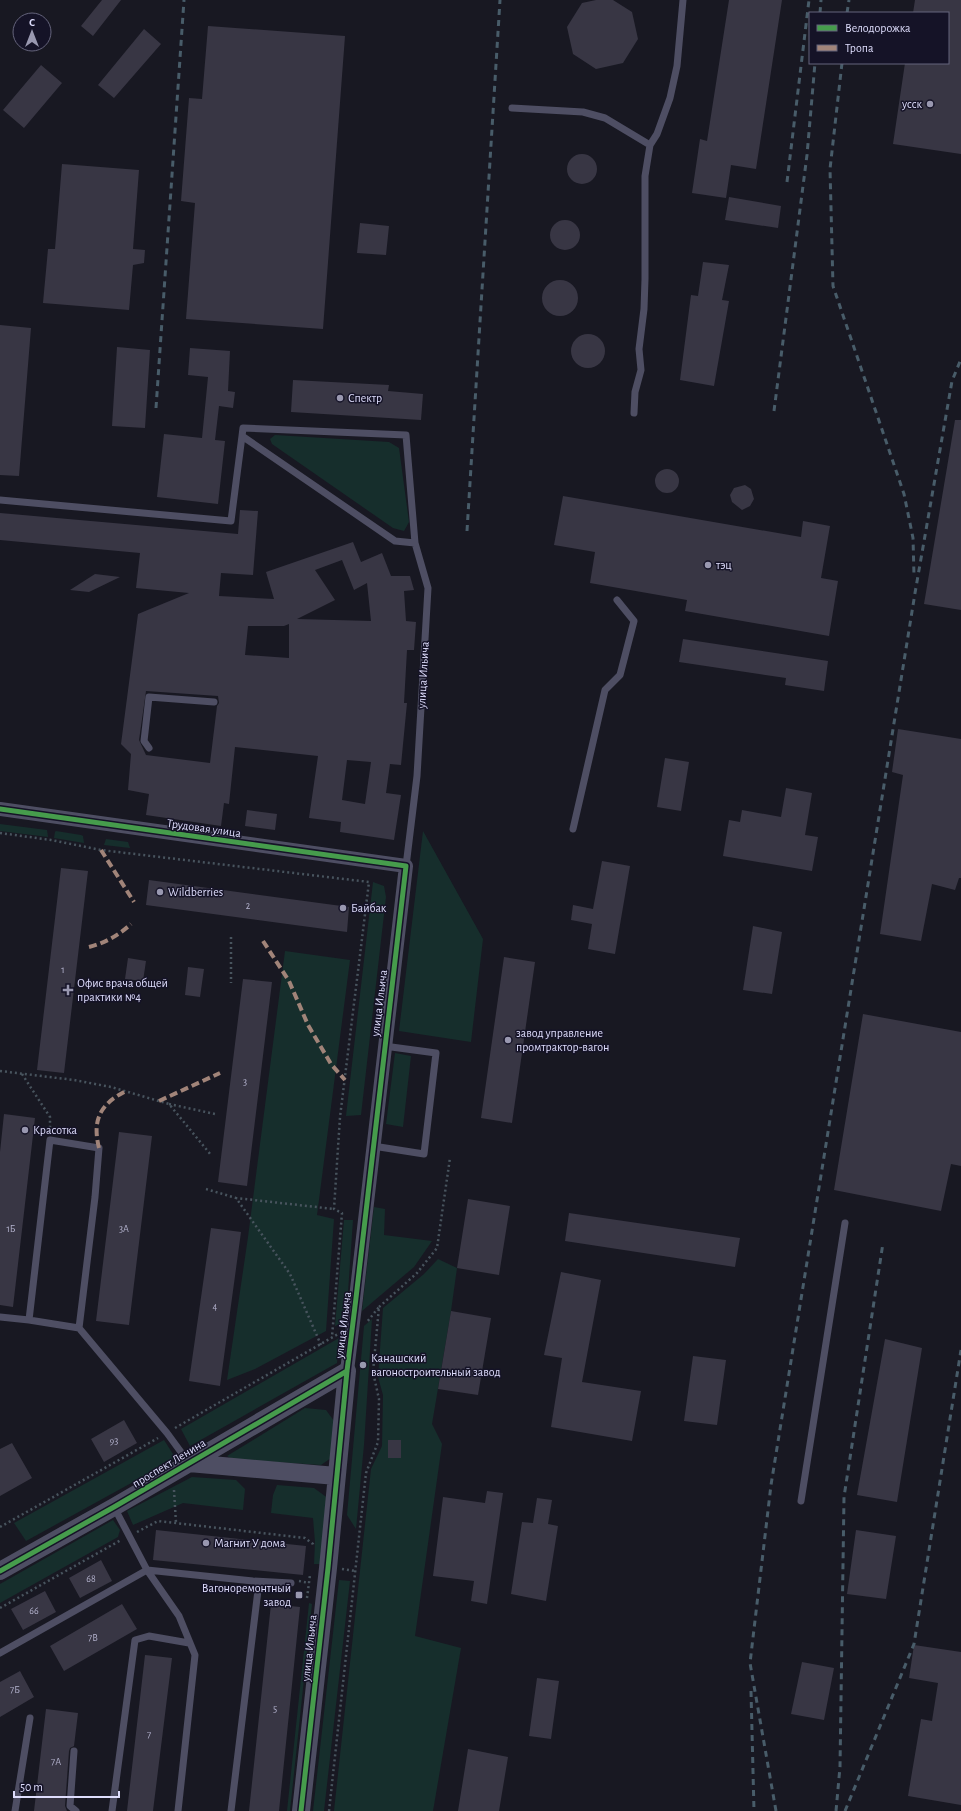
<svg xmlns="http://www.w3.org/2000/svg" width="961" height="1811" viewBox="0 0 961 1811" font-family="'Alegreya Sans',sans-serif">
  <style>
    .green { fill: #162e2c }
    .building { fill: #383644; fill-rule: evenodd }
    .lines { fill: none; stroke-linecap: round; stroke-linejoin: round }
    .path { stroke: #48545e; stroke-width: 2.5; stroke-dasharray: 2 3; stroke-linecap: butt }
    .service { stroke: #4e4e63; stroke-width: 7 }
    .minor { stroke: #4e4e63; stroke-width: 14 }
    .tertiary { stroke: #4e4e63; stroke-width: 18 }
    .rail { stroke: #485c69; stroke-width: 3; stroke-dasharray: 6 5; stroke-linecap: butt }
    .quiet { stroke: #a18479; stroke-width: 4; stroke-dasharray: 8 4; stroke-linecap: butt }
    .cycleway-casing { stroke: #151327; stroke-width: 8 }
    .cycleway { stroke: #469c4c; stroke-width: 5 }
    .poi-dot { fill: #9998b0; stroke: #151327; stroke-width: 1.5 }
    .labels { text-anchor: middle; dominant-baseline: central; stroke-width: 3; stroke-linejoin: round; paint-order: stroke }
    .number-label { font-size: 10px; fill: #b4b3ce }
    .poi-label { font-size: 12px; fill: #deddfc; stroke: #151327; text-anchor: start }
    .street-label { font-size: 12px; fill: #deddfc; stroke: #151327 }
  </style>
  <rect width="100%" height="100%" fill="#181822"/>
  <path class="green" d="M275,435L389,442L399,448L409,522L404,531L393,528L272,444L270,439Z
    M0,824L47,830L48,837L0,831Z
    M56,831L81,835L83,836L84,843L54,838L55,832Z
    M423,831L483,939L471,1042L399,1031Z
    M106,839L128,842L130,848L104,845Z
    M373,882L384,886L386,897L361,1115L346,1116Z
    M285,951L350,960L317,1215L334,1219L326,1331L255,1369L227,1380L248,1237Z
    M395,1053L411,1056L403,1127L386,1124Z
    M374,1207L385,1209L384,1235L432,1241L414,1267L362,1311Z
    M344,1220H353L346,1321L335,1326Z
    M438,1259L457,1268L451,1311L432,1424L442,1444L415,1636L461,1648L433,1811H334L371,1469L382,1446L383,1395L378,1377L383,1308L424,1274Z
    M372,1319L364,1445L356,1529L347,1515L364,1326Z
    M339,1338L337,1363L190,1446L181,1429Z
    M305,1408L326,1410L334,1421L331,1458L321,1465L232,1459L227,1456Z
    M164,1440L173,1454V1460L26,1541L14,1523Z
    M192,1477L236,1480L245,1489L243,1510L183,1503L133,1525L127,1511Z
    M277,1485L314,1488L329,1499L322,1564H314L315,1542L313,1518L271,1513L273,1495Z
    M113,1520L120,1530L118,1537L0,1603V1584Z
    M339,1580L350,1581L324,1811H313Z
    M309,1603L312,1604L290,1811H287Z"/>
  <path class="building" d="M102,0H121L93,36L81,26Z
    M596,0H613L632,12L638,39L623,63L596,69L573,54L567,27L582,3Z
    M729,0H782L756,169L731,165L726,198L692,193L700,139L707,141Z
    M915,0H961V154L893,144L905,63H948V13H913Z
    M208,26L345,36L323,329L186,319L195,203L181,201L189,98L202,99Z
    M144,29L161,44L114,98L98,85Z
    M41,65L62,83L24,128L3,110Z
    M567 169a15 15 0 1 1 30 0a15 15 0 1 1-30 0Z
    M62,164L139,170L133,249L145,250L144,263L133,265L129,310L43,303L48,249H55Z
    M729,197L781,206L778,228L725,220Z
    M550 235a15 15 0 1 1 30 0a15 15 0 1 1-30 0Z
    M360,223L389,226L386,255L357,253Z
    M703,262L729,265L722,300L729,301L714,386L680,380L691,295L698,296Z
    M542 298a18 18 0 1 1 36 0a18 18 0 1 1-36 0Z
    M0,325L31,328L19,476L0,475Z
    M571 351a17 17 0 1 1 34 0a17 17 0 1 1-34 0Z
    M117,347L150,350L145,428L112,426Z
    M190,348L230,351L228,391L235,392L233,408L219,406L215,440L225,441L218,504L157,497L164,434L202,438L208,377L188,375Z
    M293,380L389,385L388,391L423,394L421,420L291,412Z
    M955,420H961V610L924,604Z
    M655 481a12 12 0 1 1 24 0a12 12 0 1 1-24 0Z
    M745,485L751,489L754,499L750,506L742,510L732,502L730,495L734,488Z
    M563,496L801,537L803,521L830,526L821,578L838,581L829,636L685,611L687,600L590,583L595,552L554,545Z
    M240,510L258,511L253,575L221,573L219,596L274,599L266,572L353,542L361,562L382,553L391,576H410L414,590L404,591L406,621L416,622L414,650H407L404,703H407L401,765L390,764L386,793L401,795L394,840L340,832L341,822L309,818L318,756L235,747L229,804L224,803L221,826L146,815L149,794L128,790L131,754L121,744L138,614L189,593L136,588L140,553L0,540V513L238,534ZM342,560L354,590L367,583L371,621L297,619L335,600L315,570ZM289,624V658L245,655L248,626H284ZM146,691L218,696L219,703L217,706L210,763L146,755L139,740ZM347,760L371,762L365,804L342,800Z
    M95,574L120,577L89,592L70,590Z
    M683,639L828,661L824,691L785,685L786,678L679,662Z
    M898,729L961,739V878H959L955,890L932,884L921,941L880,934L903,775L892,772Z
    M665,758L689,762L681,811L657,807Z
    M786,788L812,793L805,835L818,837L812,871L723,856L729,820L740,822L742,810L781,817Z
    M247,810L277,814L275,830L245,826Z
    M602,861L630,866L615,954L588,949L592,924L571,920L573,905L593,909Z
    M61,868L88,871L64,1073L37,1070Z
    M149,880L349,907L347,932L146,905Z
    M753,926L782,932L772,994L743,990Z
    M504,957L535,962L512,1123L481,1118Z
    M128,958L146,961L143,981L125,979Z
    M188,967L204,969L200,997L185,995Z
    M243,979L272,982L247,1186L218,1182Z
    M863,1014L961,1032V1166L951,1164L941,1211L834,1190Z
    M4,1114L35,1118L13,1307L0,1305V1152Z
    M119,1132L152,1136L129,1325L96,1321Z
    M468,1199L510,1206L499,1275L457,1268Z
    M569,1213L740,1238L735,1267L565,1241Z
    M211,1228L241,1232L220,1386L189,1381Z
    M561,1272L601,1280L582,1382L641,1391L632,1441L551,1427L562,1358L544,1355Z
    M451,1311L491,1318L478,1395L438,1389Z
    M885,1339L922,1348L897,1502L857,1495Z
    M693,1356L726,1360L717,1425L684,1421Z
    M124,1420L137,1443L104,1462L91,1439Z
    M388,1440H401V1458H388Z
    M12,1443L32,1478L0,1496V1449Z
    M487,1491L503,1493L487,1604L471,1601L474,1581L433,1576L443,1497L485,1503Z
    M537,1498L552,1500L548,1524L558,1526L546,1601L511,1594L522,1522L533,1523Z
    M156,1530L306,1546L303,1575L153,1560Z
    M856,1530L896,1536L886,1599L847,1594Z
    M101,1560L112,1581L80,1598L69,1578Z
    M45,1591L56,1612L23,1630L11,1609Z
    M122,1604L137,1629L64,1671L50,1646Z
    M271,1604L300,1607L279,1811H249Z
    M914,1645L961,1652V1805L908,1796L921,1719L932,1721L938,1683L909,1678Z
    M145,1655L172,1658L153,1811H127Z
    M802,1662L834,1668L824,1720L791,1714Z
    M20,1671L34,1697L0,1717V1682Z
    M537,1678L559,1681L551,1739L529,1736Z
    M46,1709L78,1713L74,1746L70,1748L69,1751L65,1806L67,1811H34Z
    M468,1749L508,1757L499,1811H458Z"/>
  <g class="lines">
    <path class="path" d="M0,833L51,840L101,850L369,882L340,1117L334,1209L342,1213L332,1337
      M231,937V983
      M0,1071L74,1080L111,1087L169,1104L211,1155
      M22,1074L50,1117V1131
      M169,1104L215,1114
      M206,1189L236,1198
      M379,1307L417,1273L437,1248L450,1158
      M321,1345L290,1274L236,1198L334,1209
      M175,1428L338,1334
      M174,1490L176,1523
      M0,1527L158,1438
      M137,1532L158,1521L305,1538L313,1544V1546
      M342,1569L355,1571
      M299,1581L309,1583
      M307,1598L310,1575
      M0,1608L121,1540
      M329,1811L366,1473L378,1442L379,1399L373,1372L379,1307L367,1322"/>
    <path class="service" d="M512,108L583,112L605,118L650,145
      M634,413L635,392L641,370L639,349L644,309L645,279V176L650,145L657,134L670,98L677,66L683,0
      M0,500L231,521L242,436
      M149,748L144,741L149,697L214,702
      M573,829L605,690L620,675L634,621L617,600
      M406,866L417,776L428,588L415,543L406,435L243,428L242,436L395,541L415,543
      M373,1146L424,1154L436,1053L384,1046
      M0,1317L29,1320
      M79,1328L29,1320L50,1140L99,1148L95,1197L79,1328L167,1433L189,1463
      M801,1501L845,1223
      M114,1507L147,1570L179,1616L195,1655L178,1811
      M0,1653L147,1570L253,1581L291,1583
      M74,1751L70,1806L76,1811
      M15,1811L30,1718
      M112,1811L135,1640L149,1636L189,1643
      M231,1811L259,1582"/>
    <path class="minor" d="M0,809L406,866L356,1298L347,1371"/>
    <path class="tertiary" d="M189,1463L336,1476
      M0,1571L114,1507L347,1371
      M301,1811L328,1568L347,1371"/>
    <path class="rail" d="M820,13L821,0
      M847,13L849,0
      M842,63L830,169L833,286L904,494L913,538L914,576
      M787,182L809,0
      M156,408L184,0
      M774,411L807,155L815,63
      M467,531L500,0
      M751,1691L754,1811
      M776,1811L750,1663L771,1485L915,593L952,381L961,359
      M836,1811L840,1767L844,1497L883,1243
      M845,1811L914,1644L961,1350"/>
    <path class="quiet" d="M101,850L134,902
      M263,941L289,981L308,1025L331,1064L345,1080
      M89,947C105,943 119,935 131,924
      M159,1101L220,1073
      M99,1148C92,1120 100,1104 126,1091"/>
    <defs>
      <path id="cycleway" d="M0,809L406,866L356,1298L347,1371L328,1568L301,1811
        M0,1571L114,1507L347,1371"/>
    </defs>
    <use href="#cycleway" class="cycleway-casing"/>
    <use href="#cycleway" class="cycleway"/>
  </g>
  <g class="poi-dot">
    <circle cx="930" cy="104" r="4"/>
    <circle cx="340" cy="398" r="4"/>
    <circle cx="708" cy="565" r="4"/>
    <circle cx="160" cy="892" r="4"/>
    <circle cx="343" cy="908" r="4"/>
    <path d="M66 984h4v4h4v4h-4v4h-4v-4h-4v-4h4z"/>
    <circle cx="508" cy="1040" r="4"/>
    <circle cx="25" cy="1130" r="4"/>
    <circle cx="363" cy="1365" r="4"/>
    <circle cx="206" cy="1543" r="4"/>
    <rect x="295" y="1591" width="8" height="8" rx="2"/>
  </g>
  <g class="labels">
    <g class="number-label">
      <text x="248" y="906">2</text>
      <text x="63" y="970">1</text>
      <text x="245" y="1082">3</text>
      <text x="11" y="1229">1Б</text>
      <text x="124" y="1229">3А</text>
      <text x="215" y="1307">4</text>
      <text x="114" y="1441">93</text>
      <text x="91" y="1579">68</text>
      <text x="34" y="1611">66</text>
      <text x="93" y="1638">7В</text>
      <text x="15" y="1690">7Б</text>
      <text x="275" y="1709">5</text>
      <text x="149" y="1735">7</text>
      <text x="56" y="1762">7А</text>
    </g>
    <g class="poi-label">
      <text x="922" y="104" text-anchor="end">усск</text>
      <text x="348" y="398">Спектр</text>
      <text x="716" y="565">тэц</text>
      <text x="168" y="892">Wildberries</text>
      <text x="351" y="908">Байбак</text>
      <text x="77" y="983">Офис врача общей<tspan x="77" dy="14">практики №4</tspan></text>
      <text x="516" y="1033">завод управление<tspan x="516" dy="14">промтрактор-вагон</tspan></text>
      <text x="33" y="1130">Красотка</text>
      <text x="371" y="1358">Канашский<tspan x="371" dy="14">вагоностроительный завод</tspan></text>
      <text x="214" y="1543">Магнит У дома</text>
      <text x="291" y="1588" text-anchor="end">Вагоноремонтный<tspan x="291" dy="14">завод</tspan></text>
    </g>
    <g class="street-label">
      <text transform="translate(423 675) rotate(-87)">улица Ильича</text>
      <text transform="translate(204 828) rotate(8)">Трудовая улица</text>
      <text transform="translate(379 1003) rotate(-83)">улица Ильича</text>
      <text transform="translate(343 1325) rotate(-83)">улица Ильича</text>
      <text transform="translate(169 1463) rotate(-31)">проспект Ленина</text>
      <text transform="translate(309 1648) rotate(-84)">улица Ильича</text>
    </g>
  </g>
  <rect x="809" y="12" width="140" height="52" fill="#151327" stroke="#65647c"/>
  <rect x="817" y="25" width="20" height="6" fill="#469c4c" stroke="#65647c"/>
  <text x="845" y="32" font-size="12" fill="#deddfc">Велодорожка</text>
  <rect x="817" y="45" width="20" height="6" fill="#a18479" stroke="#65647c"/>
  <text x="845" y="52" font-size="12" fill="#deddfc">Тропа</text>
  <g transform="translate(32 32)"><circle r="19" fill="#151327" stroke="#65647c"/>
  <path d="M0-3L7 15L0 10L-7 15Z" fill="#9998b0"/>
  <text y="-6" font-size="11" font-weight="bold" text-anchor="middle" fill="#deddfc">С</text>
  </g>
  <path d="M14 1791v6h105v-6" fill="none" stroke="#deddfc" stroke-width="2"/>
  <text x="20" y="1791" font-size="12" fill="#deddfc" stroke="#151327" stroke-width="3" paint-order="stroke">50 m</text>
</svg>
